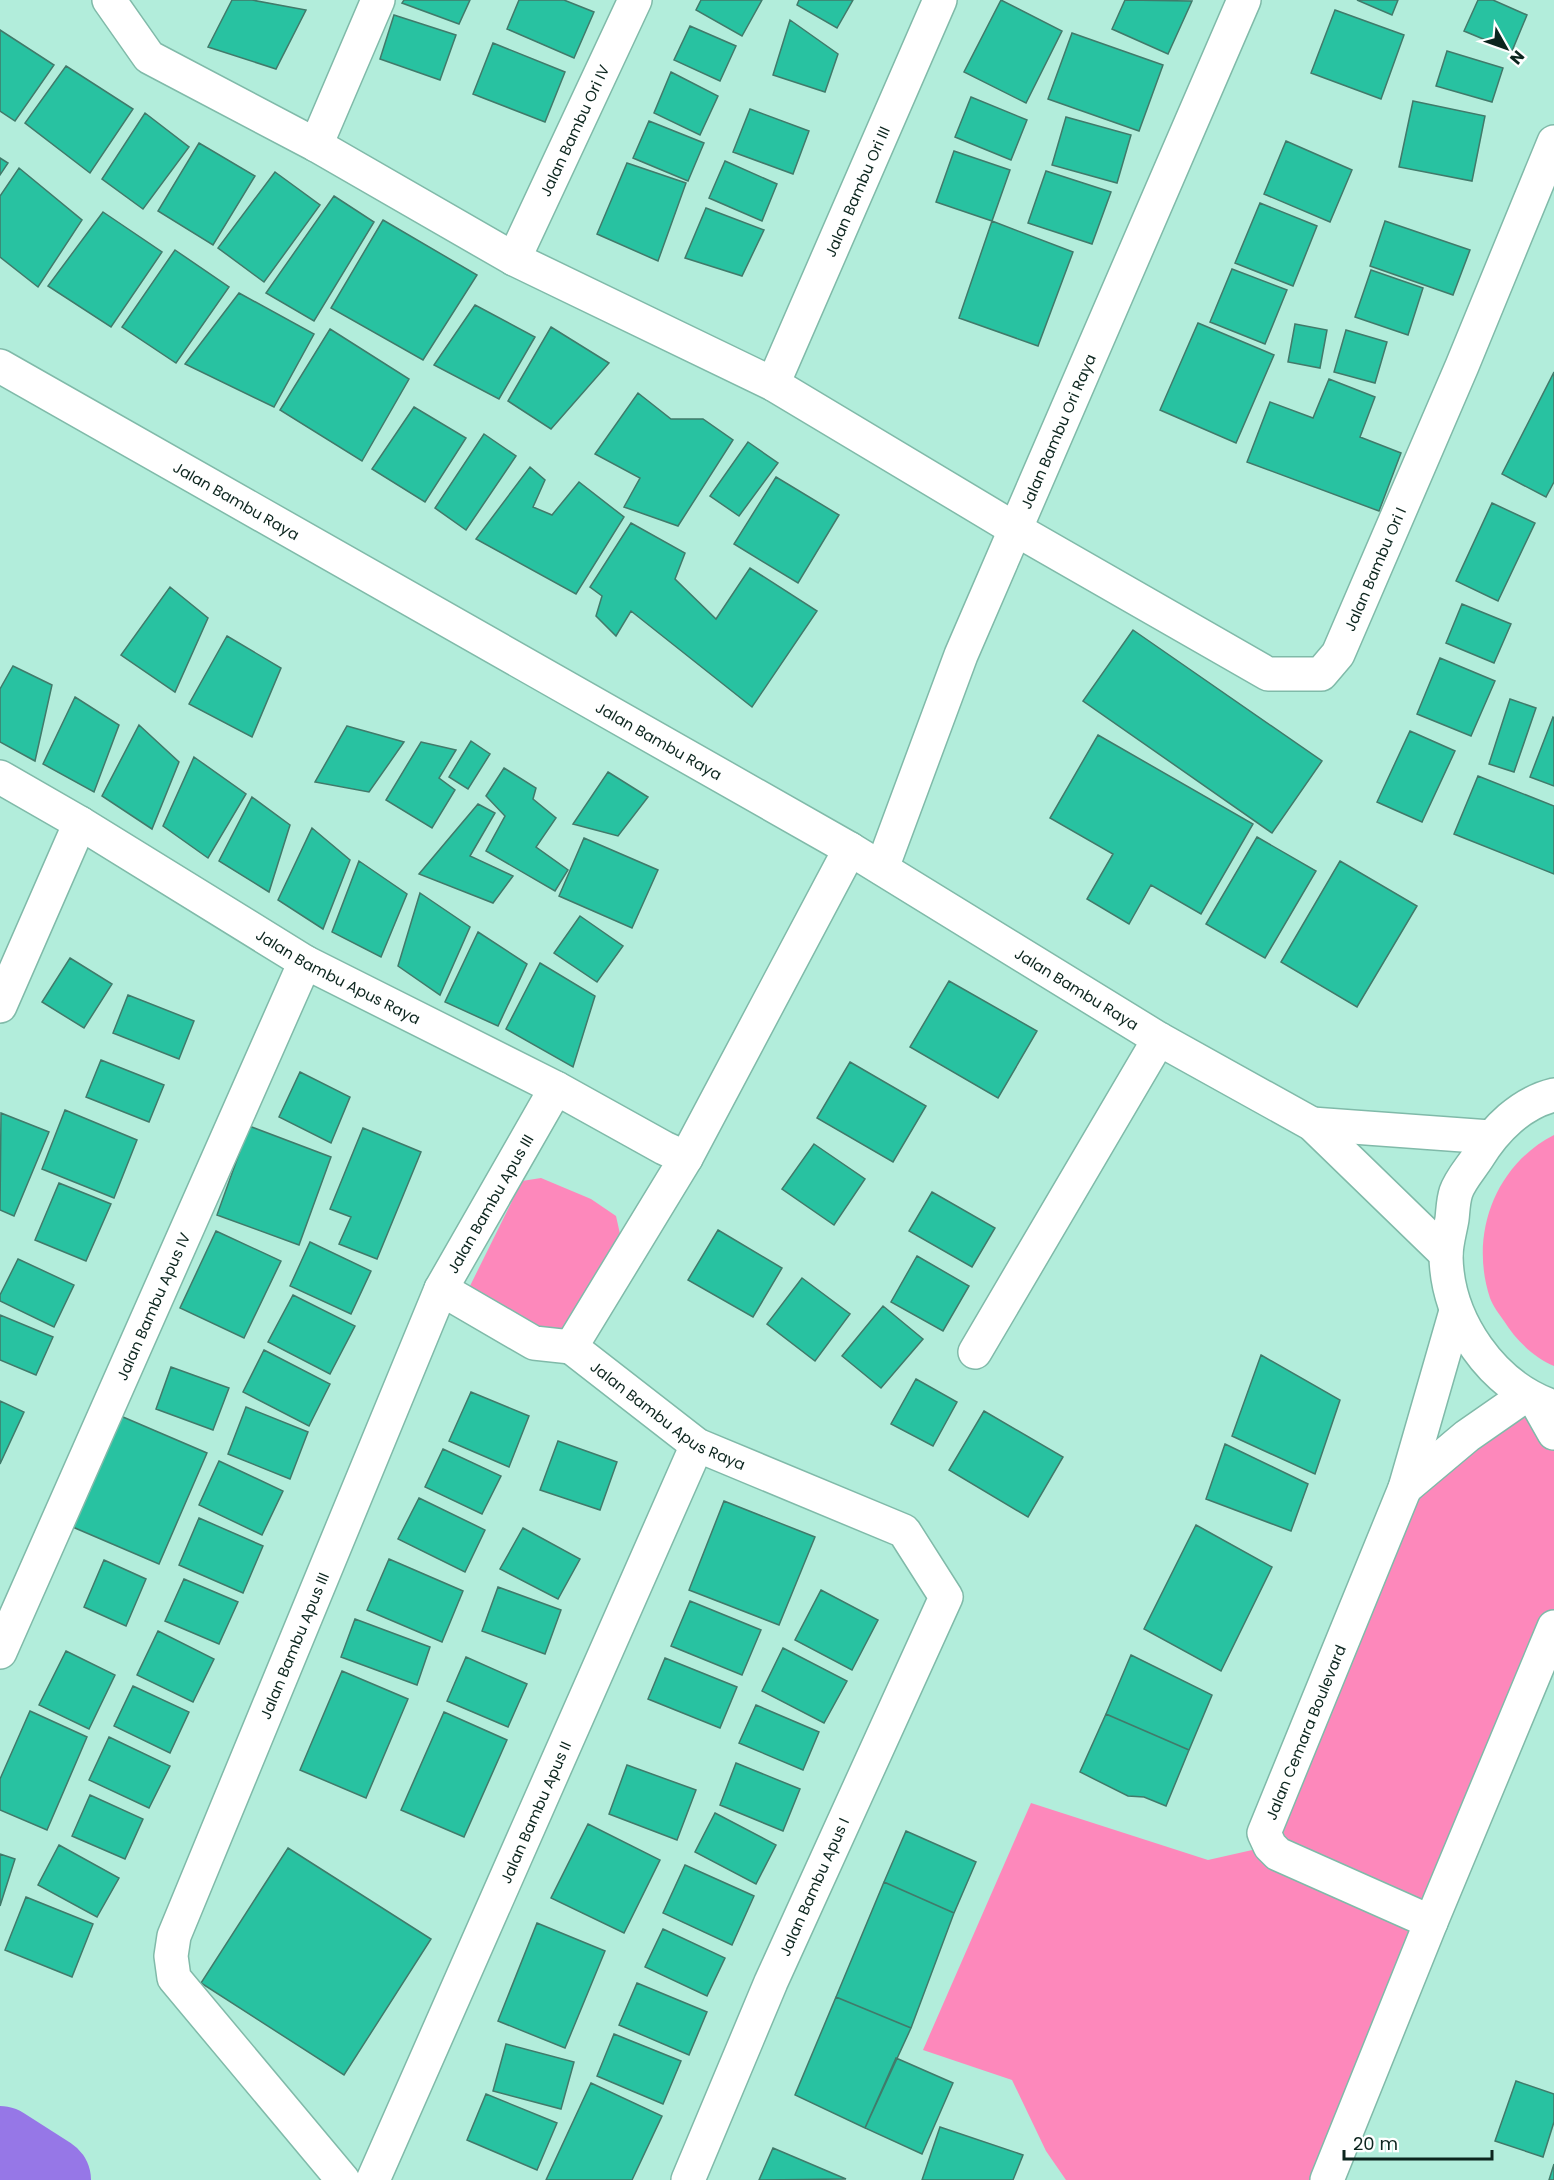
<svg xmlns="http://www.w3.org/2000/svg" width="1554" height="2180" viewBox="0 0 1554 2180" font-family="Poppins,sans-serif">
  <style>
    .green { fill: #fd88bb }
    .lines { fill: none; stroke-linecap: round; stroke-linejoin: round }
    .river { stroke: #9677e7; stroke-width: 88 }
    .building { fill: #28c2a1; stroke: #417a6a; stroke-width: 1.5 }
    .street-casing { stroke: #80baa9; stroke-width: 36 }
    .secondary-casing { stroke: #80baa9; stroke-width: 36 }
    .street { stroke: #fff; stroke-width: 33 }
    .secondary { stroke: #fff; stroke-width: 33 }
    .labels { text-anchor: middle; dominant-baseline: central; stroke-width: 6; stroke-linejoin: round; paint-order: stroke }
    .street-label { font-size: 15px; fill: #0c251e; stroke: #fff }
  </style>
  <rect width="100%" height="100%" fill="#b2eddb"/>
  <path class="green" d="M1554,1135V1366C1534,1358 1515,1339 1504,1321C1499,1314 1493,1306 1490,1298C1469,1235 1495,1165 1554,1135Z
    M541,1178L591,1199L616,1216L620,1234L570,1331L533,1330L469,1288L522,1181Z
    M1526,1396L1554,1433V1627L1327,2180H1066L1046,2151L1012,2080L923,2050L1031,1803L1208,1860L1270,1846L1405,1488Z"/>
  <g class="lines">
    <path class="river" d="M0,2150L47,2180"/>
  </g>
  <path class="building" d="M232,0H252L306,10L276,69L208,47Z
    M404,0H470L459,24L402,3Z
    M519,0H564L594,12L574,58L507,29Z
    M701,0H762L742,36L696,10Z
    M799,0H853L837,28L797,5Z
    M1001,0L1062,31L1026,103L964,72Z
    M1125,0L1192,1L1168,54L1112,29Z
    M1357,0H1398L1392,15Z
    M1478,0H1493L1527,15L1512,51L1464,31Z
    M1335,10L1404,35L1381,99L1311,73Z
    M394,15L456,35L440,80L380,59Z
    M790,20L838,54L825,92L773,75Z
    M690,26L736,46L720,81L674,60Z
    M0,30L54,65L15,121L0,111Z
    M1072,33L1163,65L1139,131L1048,99Z
    M493,43L565,72L545,122L473,94Z
    M1447,51L1503,68L1492,102L1436,86Z
    M66,66L133,109L90,173L25,123Z
    M671,72L718,96L700,135L654,113Z
    M971,97L1027,120L1011,160L955,137Z
    M1413,101L1485,116L1472,181L1399,167Z
    M750,109L809,131L793,174L733,152Z
    M145,113L189,147L143,209L102,179Z
    M1066,117L1131,135L1117,183L1052,165Z
    M649,121L704,143L688,181L633,158Z
    M1286,141L1352,170L1330,222L1264,194Z
    M199,143L255,176L213,245L158,211Z
    M954,151L1010,170L992,221L936,202Z
    M0,158L8,163L0,175Z
    M725,161L777,184L762,221L709,198Z
    M627,163L686,183L658,261L597,234Z
    M19,168L82,220L38,287L0,257V196Z
    M1046,171L1111,192L1092,244L1028,223Z
    M275,172L320,205L264,282L218,248Z
    M334,196L374,222L314,321L266,293Z
    M1260,203L1317,226L1293,286L1235,263Z
    M706,208L764,230L742,276L685,258Z
    M103,212L162,252L111,327L48,286Z
    M383,220L477,275L423,360L331,308Z
    M992,221L1073,252L1038,346L959,318Z
    M1385,221L1470,250L1453,295L1370,266Z
    M175,250L229,287L176,363L122,327Z
    M1232,269L1287,290L1265,344L1210,322Z
    M1371,270L1423,288L1408,335L1355,317Z
    M239,293L314,334L274,407L185,364Z
    M475,305L535,337L499,399L434,365Z
    M1198,323L1274,355L1236,443L1160,410Z
    M1295,324L1327,330L1320,368L1288,362Z
    M551,327L609,363L551,429L508,401Z
    M330,329L409,379L362,461L280,410Z
    M1346,330L1387,342L1375,383L1334,372Z
    M1554,372V482L1546,497L1502,474Z
    M1329,379L1375,397L1360,437L1401,453L1379,511L1247,462L1270,402L1313,418Z
    M638,393L671,419H703L733,440L678,526L624,507L640,478L595,454Z
    M414,407L466,438L425,502L372,469Z
    M484,434L516,456L466,530L435,508Z
    M748,442L778,463L739,516L710,496Z
    M530,467L545,480L533,507L552,515L579,482L624,517L576,594L476,539Z
    M776,477L839,515L798,583L734,544Z
    M1492,503L1535,523L1498,601L1456,581Z
    M631,523L685,553L675,579L716,619L750,568L817,611L752,707L631,611L616,636L596,616L602,596L590,587Z
    M170,587L208,618L175,692L121,655Z
    M1462,604L1511,624L1494,663L1446,643Z
    M1133,630L1322,761L1272,833L1083,701Z
    M227,636L281,668L252,737L189,704Z
    M1440,658L1495,681L1471,736L1417,714Z
    M13,666L52,685L35,761L0,742V689Z
    M75,697L119,725L94,792L43,764Z
    M1510,699L1536,708L1514,772L1489,764Z
    M1553,717L1554,718V786L1530,777Z
    M139,725L179,762L152,829L102,796Z
    M347,726L404,742L369,792L315,782Z
    M1410,731L1455,751L1422,822L1377,802Z
    M1098,735L1253,824L1201,914L1151,885L1129,924L1087,899L1113,854L1050,818Z
    M471,741L490,754L468,789L449,777Z
    M421,742L456,750L439,778L455,790L432,828L386,800Z
    M194,757L246,794L208,858L163,826Z
    M504,768L536,788L533,799L556,818L536,847L568,870L555,891L486,851L505,816L486,796Z
    M608,772L648,797L618,836L573,824Z
    M1478,776L1554,806V874L1454,834Z
    M252,797L290,825L269,892L219,861Z
    M478,804L495,813L470,856L513,876L493,903L419,874Z
    M312,828L350,860L323,929L278,900Z
    M1257,837L1316,871L1265,958L1206,924Z
    M584,838L658,870L632,928L559,896Z
    M359,861L407,894L381,957L332,932Z
    M1340,861L1417,906L1357,1007L1281,962Z
    M420,893L470,927L440,995L398,966Z
    M580,916L623,946L597,982L554,953Z
    M478,932L527,964L498,1026L445,1002Z
    M70,958L112,984L84,1028L42,1002Z
    M540,963L595,996L573,1067L506,1029Z
    M949,981L1037,1031L998,1098L910,1047Z
    M128,995L194,1021L179,1059L113,1033Z
    M101,1060L164,1085L149,1122L86,1097Z
    M850,1062L926,1106L893,1162L817,1118Z
    M300,1072L350,1097L331,1143L279,1117Z
    M65,1110L137,1140L114,1198L42,1169Z
    M1,1113L49,1132L14,1216L0,1210Z
    M249,1126L331,1157L299,1245L217,1215Z
    M363,1128L421,1152L377,1259L339,1244L351,1217L330,1209Z
    M814,1144L865,1179L834,1225L782,1189Z
    M59,1183L111,1204L86,1261L35,1240Z
    M932,1192L995,1228L972,1267L909,1231Z
    M718,1230L782,1268L753,1317L688,1280Z
    M216,1231L281,1261L244,1338L180,1308Z
    M310,1242L371,1271L351,1314L290,1286Z
    M917,1256L969,1286L943,1331L891,1302Z
    M18,1259L74,1285L54,1327L0,1301V1295Z
    M802,1278L850,1314L815,1361L767,1324Z
    M293,1295L355,1326L330,1374L268,1342Z
    M883,1306L923,1339L881,1388L842,1356Z
    M0,1315L53,1337L36,1375L0,1360Z
    M264,1350L330,1384L309,1426L243,1392Z
    M1261,1355L1340,1400L1315,1474L1232,1436Z
    M171,1367L229,1388L213,1430L156,1409Z
    M916,1379L957,1402L933,1446L891,1424Z
    M471,1392L529,1416L509,1467L449,1441Z
    M0,1401L24,1412L0,1464Z
    M246,1407L308,1432L290,1479L228,1454Z
    M984,1411L1063,1457L1028,1517L949,1470Z
    M116,1414L207,1453L159,1564L68,1525Z
    M558,1441L617,1462L600,1510L540,1490Z
    M1225,1444L1308,1484L1291,1531L1206,1499Z
    M443,1449L501,1476L482,1514L425,1487Z
    M219,1461L283,1491L262,1535L199,1505Z
    M419,1498L485,1530L465,1572L398,1539Z
    M724,1501L815,1537L779,1625L689,1590Z
    M199,1518L263,1546L243,1593L179,1565Z
    M1196,1525L1272,1567L1221,1671L1144,1629Z
    M523,1528L580,1559L558,1599L500,1569Z
    M389,1559L463,1591L442,1642L367,1610Z
    M104,1560L146,1579L126,1626L84,1607Z
    M184,1579L238,1602L219,1644L165,1621Z
    M498,1587L561,1610L545,1654L482,1631Z
    M821,1590L878,1620L852,1670L795,1640Z
    M690,1601L761,1630L742,1675L671,1646Z
    M355,1619L430,1647L417,1685L341,1657Z
    M158,1631L214,1659L193,1702L137,1675Z
    M783,1648L847,1681L824,1723L762,1691Z
    M66,1651L115,1675L89,1729L39,1705Z
    M1131,1655L1212,1695L1189,1750L1106,1714Z
    M466,1657L527,1684L508,1727L447,1701Z
    M665,1658L737,1687L720,1728L648,1699Z
    M342,1671L408,1699L366,1798L300,1770Z
    M133,1686L189,1712L170,1753L114,1726Z
    M756,1705L819,1732L803,1770L739,1743Z
    M30,1711L87,1737L47,1830L0,1810V1779Z
    M444,1712L507,1740L464,1837L401,1810Z
    M1106,1714L1189,1750L1166,1806L1144,1797L1128,1796L1080,1772Z
    M109,1737L170,1766L149,1808L89,1780Z
    M736,1763L800,1789L783,1831L720,1805Z
    M627,1765L696,1790L677,1840L609,1814Z
    M90,1795L143,1819L125,1859L72,1836Z
    M715,1813L776,1845L756,1884L695,1852Z
    M588,1824L660,1860L624,1933L551,1898Z
    M906,1831L976,1862L954,1913L884,1882Z
    M59,1845L119,1878L97,1917L38,1885Z
    M288,1848L431,1939L344,2075L201,1983Z
    M0,1854L15,1859L0,1906Z
    M685,1865L754,1896L732,1945L663,1913Z
    M884,1882L954,1913L911,2028L836,1997Z
    M26,1897L93,1924L72,1977L5,1950Z
    M537,1923L605,1951L565,2048L498,2021Z
    M663,1929L725,1958L707,1996L645,1967Z
    M637,1983L707,2012L689,2055L619,2025Z
    M836,1997L911,2028L865,2128L795,2095Z
    M614,2034L681,2061L663,2104L597,2076Z
    M506,2044L574,2062L561,2109L493,2091Z
    M896,2058L953,2083L922,2154L865,2128Z
    M1516,2081L1554,2094V2122L1543,2157L1495,2141Z
    M591,2083L662,2116L632,2180H546Z
    M486,2094L557,2123L537,2170L467,2140Z
    M940,2127L1023,2155L1013,2180H922Z
    M773,2148L846,2179L759,2180Z
    M1554,2164V2180H1549Z"/>
  <g class="lines">
    <defs>
      <g id="street">
        <path id="s1" d="M109,0L149,57L316,145L514,259L773,384L1015,529L1268,674H1321L1338,654L1462,366L1554,142"/>
        <path d="M316,145L378,0"/>
        <path id="s2" d="M514,259L635,0"/>
        <path id="s3" d="M773,384L940,0"/>
        <path id="s4" d="M0,777L80,823L305,962L556,1088L664,1148L686,1158L571,1347L697,1445L904,1531L946,1597L771,1982L688,2180"/>
        <path id="s5" d="M882,868L961,655L1244,0"/>
        <path d="M0,1006L80,823"/>
        <path d="M686,1158L850,849"/>
        <path d="M441,1289L534,1343L571,1347"/>
        <path d="M975,1352L1159,1039"/>
        <path d="M1536,1401L1554,1433"/>
        <path d="M1405,1488L1467,1436L1526,1395"/>
        <path id="s6" d="M0,1652L305,962"/>
        <path id="s7" d="M1431,1922L1278,1854L1270,1846L1264,1833L1405,1488L1456,1311"/>
        <path id="s8" d="M343,2180L174,1978L171,1956L174,1936L441,1289L556,1088"/>
        <path id="s9" d="M373,2180L697,1445"/>
        <path d="M1327,2180L1431,1922L1554,1627"/>
      </g>
      <g id="secondary">
        <path id="s10" d="M0,366L850,849L1159,1039L1312,1124L1446,1254"/>
        <path d="M1554,1095C1521,1103 1495,1129 1478,1157C1471,1168 1460,1180 1456,1192C1453,1201 1453,1211 1452,1219C1450,1231 1446,1244 1446,1256C1447,1321 1492,1386 1554,1407"/>
        <path d="M1312,1124L1490,1137"/>
      </g>
    </defs>
    <use href="#street" class="street-casing"/>
    <use href="#secondary" class="secondary-casing"/>
    <use href="#street" class="street"/>
    <use href="#secondary" class="secondary"/>
  </g>
  <g class="labels">
    <g class="street-label">
      <text stroke="none"><textPath href="#s2" startOffset="142">Jalan Bambu Ori IV</textPath></text>
      <text stroke="none"><textPath href="#s3" startOffset="210">Jalan Bambu Ori III</textPath></text>
      <text stroke="none"><textPath href="#s5" startOffset="471">Jalan Bambu Ori Raya</textPath></text>
      <text stroke="none"><textPath href="#s10" startOffset="272">Jalan Bambu Raya</textPath></text>
      <text stroke="none"><textPath href="#s1" startOffset="1520">Jalan Bambu Ori I</textPath></text>
      <text stroke="none"><textPath href="#s10" startOffset="758">Jalan Bambu Raya</textPath></text>
      <text stroke="none"><textPath href="#s4" startOffset="393">Jalan Bambu Apus Raya</textPath></text>
      <text stroke="none"><textPath href="#s10" startOffset="1244">Jalan Bambu Raya</textPath></text>
      <text stroke="none"><textPath href="#s8" startOffset="1104">Jalan Bambu Apus III</textPath></text>
      <text stroke="none"><textPath href="#s6" startOffset="378">Jalan Bambu Apus IV</textPath></text>
      <text stroke="none"><textPath href="#s4" startOffset="1126">Jalan Bambu Apus Raya</textPath></text>
      <text stroke="none"><textPath href="#s8" startOffset="620">Jalan Bambu Apus III</textPath></text>
      <text stroke="none"><textPath href="#s7" startOffset="302">Jalan Cemara Boulevard</textPath></text>
      <text stroke="none"><textPath href="#s9" startOffset="402">Jalan Bambu Apus II</textPath></text>
      <text transform="translate(814 1887) rotate(-66)">Jalan Bambu Apus I</text>
    </g>
  </g>
  <g transform="translate(1506 48) rotate(130)" stroke="#ffffff" stroke-width="4.5" paint-order="stroke">
  <path d="M0-4.5L10 22L0 15L-10 22Z" fill="#0c251e"/>
  <text y="-9" font-size="16" font-weight="bold" text-anchor="middle" fill="#0c251e">N</text>
  </g>
  <path d="M1344 2150v9h148v-9" fill="none" stroke="#0c251e" stroke-width="3"/>
  <text x="1353" y="2150" font-size="18" fill="#0c251e" stroke="#ffffff" stroke-width="4.5" paint-order="stroke">20 m</text>
</svg>
